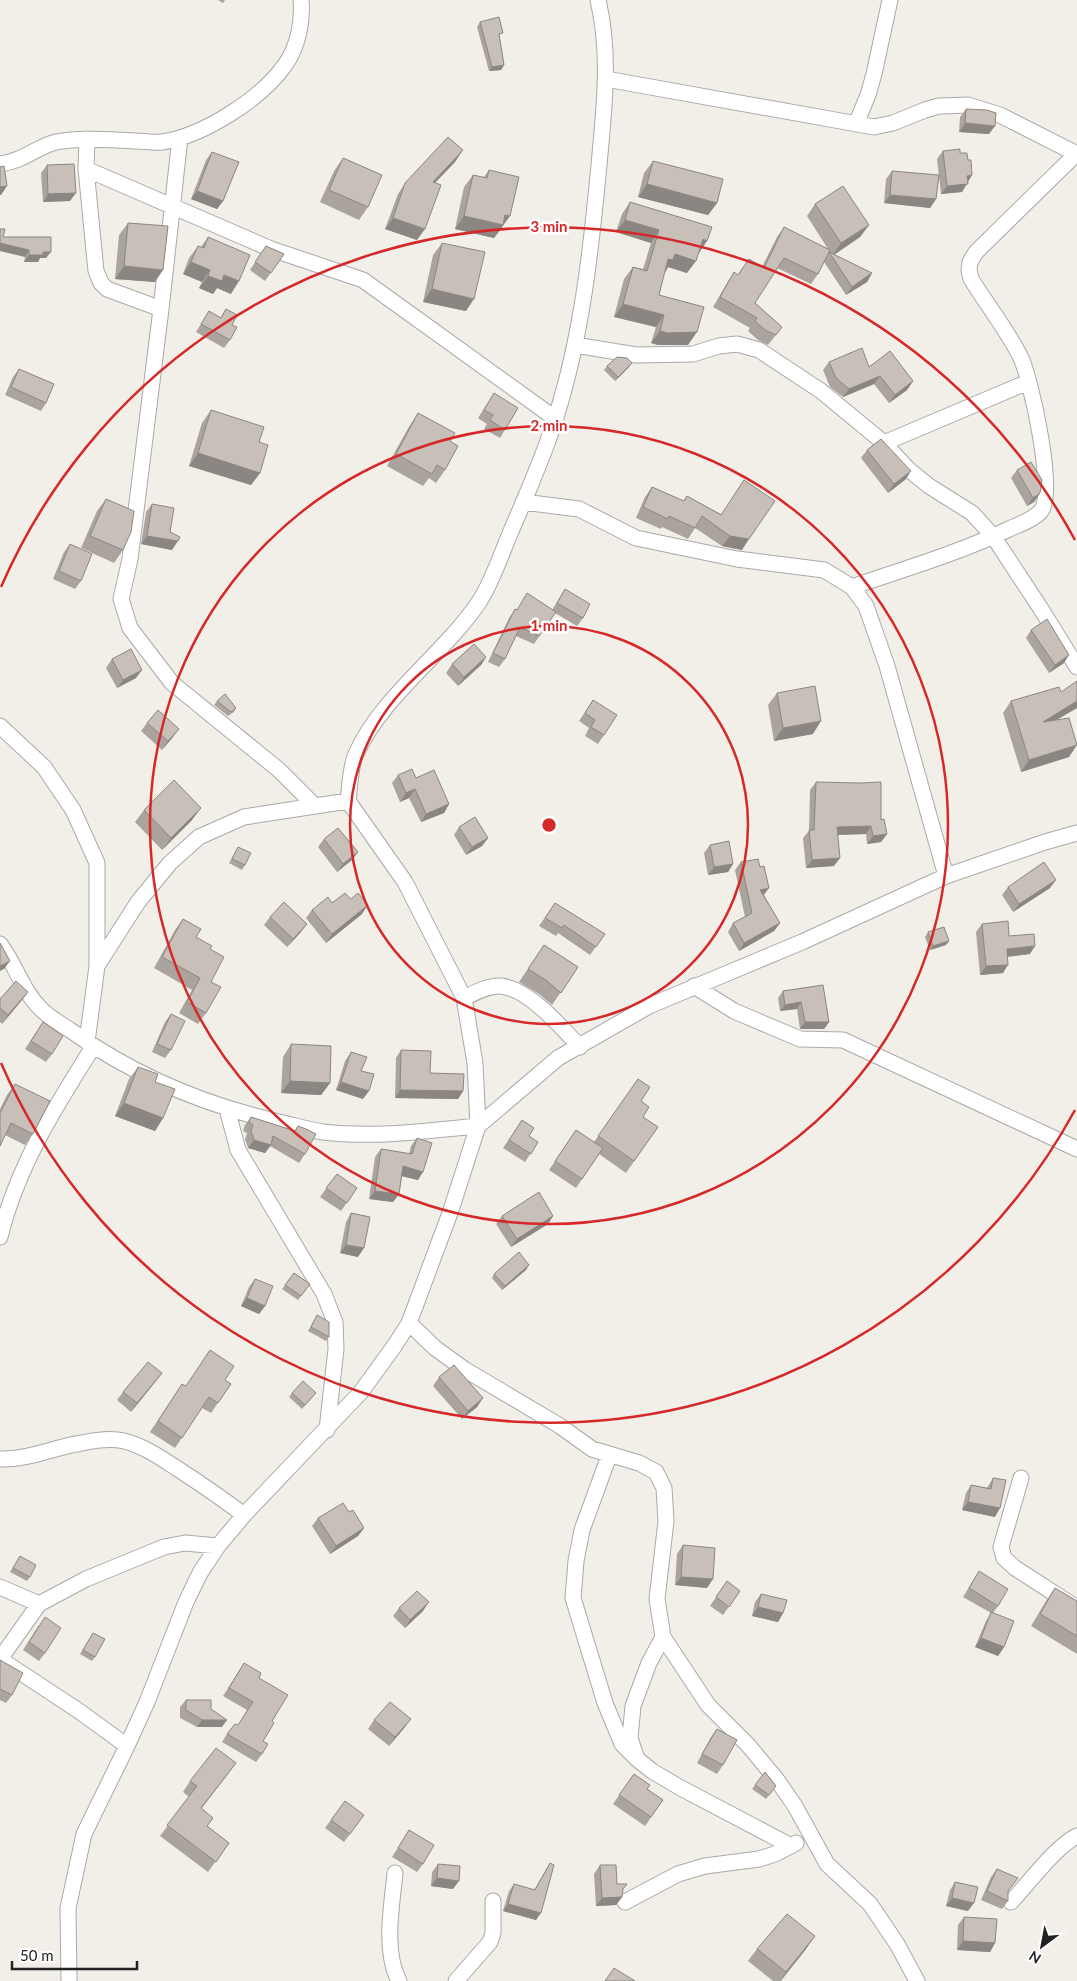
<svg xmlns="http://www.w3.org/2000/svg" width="1077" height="1981" viewBox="0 0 1077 1981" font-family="Lato,sans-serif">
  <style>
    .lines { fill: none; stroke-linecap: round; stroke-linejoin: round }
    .minor-casing { stroke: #a9a9a9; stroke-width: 17 }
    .minor { stroke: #fff; stroke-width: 15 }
    .wall { fill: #aba49e }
    .shaded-wall { fill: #8b8681 }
    .building { fill: #c7bfb8; stroke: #8b8681 }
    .ring { fill: none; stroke: #d62828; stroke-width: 2.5 }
    .centre { fill: #d62828; stroke: #fff; stroke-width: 2.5 }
    .ring-label { font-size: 15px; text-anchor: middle; font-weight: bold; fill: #d62828; stroke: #fff; stroke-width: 5; stroke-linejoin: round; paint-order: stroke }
  </style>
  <rect width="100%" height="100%" fill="#f2efe9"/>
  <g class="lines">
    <defs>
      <path id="minor" d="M606,79L874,127L893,123L925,110L939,106L968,105L1000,115L1077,154
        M856,124L868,95L874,74L890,0
        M180,138L161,309L130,559L121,599L130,628L172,683L279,770L315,806
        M87,139L86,169L96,271L101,283L107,289L161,309
        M0,164C24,161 36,147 56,142C82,137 110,140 136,141C144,141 154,143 162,142C203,136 261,99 285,65C298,47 303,21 301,0
        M86,169L271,249L363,280L556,419
        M575,345L636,355L693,354L719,346L737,344L759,350L821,391L884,443L908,469L929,486L972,513L993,536L1041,609L1077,667
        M884,443L1028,382
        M523,502L579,509L636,538L737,559L824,570L852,587L866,606L887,666L946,876
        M852,587C904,569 959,553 1009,529C1020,524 1033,520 1041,511C1056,494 1031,377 1020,356C1007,330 986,303 971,279L969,270L970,262L976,252L1077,153
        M0,726L44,767L73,810L97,863V966
        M0,944C16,965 22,991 42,1010C50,1018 61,1024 70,1030C133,1075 207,1106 283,1123C296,1126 310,1130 323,1132C374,1138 427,1131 478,1126L475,1063L464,998L405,882L348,801C350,786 350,767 356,754C381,697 444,654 479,602C492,583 502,552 511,531C527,494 544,456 556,417C582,335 591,250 599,165C604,109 611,55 598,0
        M694,986L734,1011L800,1039L843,1040L1077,1149
        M464,998C475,993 488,985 501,986C529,989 561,1027 580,1047
        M87,1042L97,966L138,902L170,863L199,837L244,817L348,801
        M227,1109L238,1150L324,1294L335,1322L336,1349L327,1430
        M0,1237C17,1167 55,1107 93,1047
        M409,1323L435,1348L464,1369L560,1426L592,1449L639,1463L656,1472L664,1488L666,1521L657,1599L663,1637L708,1705L748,1745L777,1780L795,1806L827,1864L870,1904L897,1944L917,1981
        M609,1456L582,1530L576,1561L573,1598L605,1703L622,1744L637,1759
        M0,1459C29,1460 54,1447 82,1443C96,1440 111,1438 124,1441C144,1446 161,1458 178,1469C201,1484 223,1499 244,1515
        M1021,1478L1001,1547L1004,1558L1015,1568L1077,1608
        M0,1587L39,1604
        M663,1637L649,1663L633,1706L630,1738L637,1759L652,1771L679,1787L791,1846
        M127,1746L79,1711L0,1659L39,1604L86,1579L164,1547L185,1543L218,1546
        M395,1873C392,1905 383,1951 399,1981
        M625,1902L678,1874L705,1866L759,1859L775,1854L796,1843
        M1011,1902C1028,1884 1056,1846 1077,1836
        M69,1981L68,1908L84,1834L127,1746L147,1702L186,1602L200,1573L218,1546L244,1515L361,1392L395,1345L409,1323L450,1213L478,1126L558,1058L649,1006L802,942L946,876L1045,842L1077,833
        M456,1981L490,1942L493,1933V1901"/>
    </defs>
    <use href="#minor" class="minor-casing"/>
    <use href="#minor" class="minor"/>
  </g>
  <path class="wall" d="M218,0H225L223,3Z
    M480,22L501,37H499L504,65L501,70L489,71L477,27Z
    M966,109L989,134L959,132L960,117Z
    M943,151L960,153L968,160L972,175L962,192L941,194L937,159Z
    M212,152L223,201L217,209L191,199L206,160Z
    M343,158L368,207L359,220L320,202L334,171Z
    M653,161L717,203L708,215L638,197L644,173Z
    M455,162L435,183L417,240L385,229L398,194L405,183Z
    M47,165L70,201L43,202L41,173Z
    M489,170L502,228L494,238L455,229L464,187L473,175L484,177Z
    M892,171L936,199L930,208L884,203L886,179Z
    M630,202L699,253L687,273L668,267L664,273L659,295L688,345H658L651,343L656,327L614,317L624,279L633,267L643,269L651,243L616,232L622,214Z
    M815,204L869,225L860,237L834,255L872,273L867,282L846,295L824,262L818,274L811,284L777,268L755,303L782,327L768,345L758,340L748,331L750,328L713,307L727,283L734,272L738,275L749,259L762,267L777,237L784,227L828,249L807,216Z
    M128,223L155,282L115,279L119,235Z
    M3,237L46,258H40L38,262H24L25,257Z
    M208,237L231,294L217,288L213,294L199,288L202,282L183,274L189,258L198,246L201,247Z
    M442,243L466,311L423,302L433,255Z
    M266,246L284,254L265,281L250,270Z
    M226,309L232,325L230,340L224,348L196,332L209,311L220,318Z
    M829,362L869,367L913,381L907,390L889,403L874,384L843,397L830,387L823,370Z
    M607,366L629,367L615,381L604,370Z
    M19,369L46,403L41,411L5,395L13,377Z
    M494,393L505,430L500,438L484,429L487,424L478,418Z
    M211,410L259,442L260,473L251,485L189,466L202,423Z
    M418,413L450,441L445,470L436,483L429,478L423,486L387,466L410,425Z
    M867,450L906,479L888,493L861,458Z
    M1017,470L1040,493L1034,502L1027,506L1011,478Z
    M652,487L683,501L687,496L721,514L742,550L722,546L695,528L688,539L662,527L661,529L636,518L645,497Z
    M106,499L123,550L114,563L81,548L97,511Z
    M152,504L172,550L141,544L146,512Z
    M70,544L81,581L75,589L53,579L64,552Z
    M565,589L583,618L577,626L555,613L534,644L516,636L505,659L499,667L488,662L509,618L515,609L552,610Z
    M1031,630L1064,663L1049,673L1026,638Z
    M486,657L481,665L458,686L446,673L452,664Z
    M112,659L136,678L117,688L106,668Z
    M1061,692L1077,708L1058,719L1069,757L1021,772L1003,713L1011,701Z
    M777,693L813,734L774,741L768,705Z
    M593,700L604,735L598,744L585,736L589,728L579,721Z
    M217,701L236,708L234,712L228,716L214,705Z
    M147,723L173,737L162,750L141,731Z
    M398,775L416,778L449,804L444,813L421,822L409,798L400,802L392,783Z
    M816,782L881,820L887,834L881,842L867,844L866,834L838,835L834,866L806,868L803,838L809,831L810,790Z
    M144,810L192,820L162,850L135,822Z
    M459,827L488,838L482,846L466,855L454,835Z
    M324,839L358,852L352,860L337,872L318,847Z
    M710,845L733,864L728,872L708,875L704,853Z
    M238,847L245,865L242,870L229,863Z
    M741,862L764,895L780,923L774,931L739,951L728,932L733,923L745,917L735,870Z
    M1008,887L1050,888L1013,912L1002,895Z
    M332,903L362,914L326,943L306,918L312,910Z
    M555,903L605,934L590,955L558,933L556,936L539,926Z
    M270,917L301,932L287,947L264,925Z
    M183,919L196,937L210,949L206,1013L198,1024L179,1013L192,990L154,968L175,930Z
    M982,924L1009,936L1030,954L1008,957L1003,973L980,975L976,932Z
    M928,932L946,945L930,950L925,937Z
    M544,945L578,967L552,1005L539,994L519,982Z
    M823,985L829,1022L824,1029H800L797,1009L780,1011L778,998L783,991Z
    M28,992L22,1000L2,1024L0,1022V999Z
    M171,1014V1050L165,1058L152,1052L165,1022Z
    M43,1022L52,1054L46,1062L25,1049Z
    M291,1044L330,1083L321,1095L281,1093L283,1057Z
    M401,1050L430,1073L463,1091L458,1099L395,1098L396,1058Z
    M351,1052L361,1071L363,1099L336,1090L345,1061Z
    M138,1067L155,1082L163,1118L155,1131L115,1116L129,1079Z
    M638,1079L643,1117L658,1127L626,1173L599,1154L576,1188L549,1170L576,1130L594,1142Z
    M15,1084L33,1134L25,1145L5,1135L0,1146V1109L7,1095Z
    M251,1117L295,1131L298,1126L305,1154L299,1163L270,1146L265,1153L248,1148L245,1139L247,1133L243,1131L245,1125Z
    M522,1120L529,1136L538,1142L525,1162L503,1148Z
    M417,1138L418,1180L402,1176L399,1194L393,1202L369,1199L375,1157L381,1149L409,1154L411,1146Z
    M337,1174L357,1188L341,1211L320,1197Z
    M351,1213L358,1257L340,1253L346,1222Z
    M502,1216H553L548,1224L511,1247L496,1224Z
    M526,1270L502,1290L492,1278L494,1274Z
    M294,1273L310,1284L298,1300L282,1289Z
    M255,1279L265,1306L259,1314L241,1306L249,1287Z
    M317,1315L329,1337L326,1341L308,1331Z
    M162,1373L156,1381L131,1412L117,1400L123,1392Z
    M439,1377L477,1407L462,1419L433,1386Z
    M225,1380L231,1384L211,1413L202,1408L175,1448L150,1432L182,1384L186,1386Z
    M292,1393H316L302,1409L289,1397Z
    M993,1478L995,1517L962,1510L966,1493L971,1485L987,1488Z
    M349,1512L364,1528L358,1536L330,1554L312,1526L318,1518Z
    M683,1545L707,1588L675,1585L677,1554Z
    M20,1556L30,1577L27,1581L10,1572Z
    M979,1571L998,1606L993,1613L1004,1647L998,1656L975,1647L986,1621L991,1613L963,1597Z
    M727,1581L740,1591L723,1615L710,1606Z
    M1055,1588L1077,1601V1654L1031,1626L1046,1601Z
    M761,1594L783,1613L778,1622L752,1616L755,1602Z
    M399,1608L423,1611L405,1628L393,1616Z
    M39,1625L45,1653L39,1661L23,1650Z
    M93,1633L95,1657L92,1661L80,1654Z
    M0,1660L12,1695L6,1703L0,1700Z
    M244,1663L259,1678L272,1721L263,1741L262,1754L256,1762L222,1742L227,1734L238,1725L247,1710L223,1696Z
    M186,1700L211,1709L222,1727H197L180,1718V1707Z
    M374,1720L405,1727L389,1746L368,1729Z
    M717,1729L723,1765L717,1774L697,1763L711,1737Z
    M236,1763L201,1809L213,1818L207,1826L229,1843L208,1872L160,1836L189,1797L183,1792L190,1781Z
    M765,1772L776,1786L766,1799L752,1789Z
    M634,1774L647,1789L663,1800L645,1826L613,1804Z
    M345,1801L364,1815L344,1842L325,1828Z
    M409,1830L423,1864L417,1872L392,1857Z
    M550,1863L536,1920L503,1911L509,1891L514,1884L534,1890Z
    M438,1864L453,1889L431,1886L432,1872Z
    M600,1865L623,1890L622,1897L616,1905L596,1906L594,1874Z
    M997,1869L1008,1901L1002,1909L981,1900L991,1877Z
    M955,1882L968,1911L946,1906L950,1890Z
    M964,1917L995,1943L990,1952L957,1950L958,1925Z
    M757,1949H806L781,1981H773L748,1961Z"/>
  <path class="shaded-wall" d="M504,65L501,70L489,71L492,67Z
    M965,123L995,126L989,134L959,132Z
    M463,150L455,162L425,193L433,182Z
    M972,175L962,192L941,194L947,186L967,176Z
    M647,184L717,203L708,215L638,197Z
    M7,186L1,195H0V187Z
    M197,191L223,201L217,209L191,199Z
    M76,193L70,201L43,202L48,194Z
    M890,195L936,199L930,208L884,203Z
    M505,215L510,216L494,238L455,229L464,216Z
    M393,218L425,229L417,240L385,229Z
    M625,220L659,230L651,243L616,232Z
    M869,225L860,237L832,256L841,243Z
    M703,239L707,241L699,253L694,252Z
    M0,243L29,250L25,257L0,251Z
    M43,252H51L46,258H40L38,262H24L29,255Z
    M675,254L696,261L687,273L668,267L665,273L668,259Z
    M191,262L210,270L202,282L183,274Z
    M124,266L163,270L155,282L115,279Z
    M872,273L867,282L846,295L852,287Z
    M224,275L239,281L231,294L217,288L213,294L199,288L208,276Z
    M432,289L474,299L466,311L423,302Z
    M623,304L664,315L656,327L614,317Z
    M660,331L697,332L688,345H658L651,343Z
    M632,363L629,367L615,381L618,377Z
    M880,376L874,384L843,397L849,389Z
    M913,381L907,390L889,403L895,395Z
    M198,453L260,473L251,485L189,466Z
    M911,471L906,479L888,493L894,484Z
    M1040,493L1034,502L1027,506L1033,498Z
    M147,536L178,541L172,550L141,544Z
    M730,536L749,539L742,550L722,546Z
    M1069,655L1064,663L1049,673L1055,665Z
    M486,657L481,665L458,686L464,677Z
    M142,670L136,678L117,688L123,680Z
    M1077,701V708L1034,733L1043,722Z
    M821,721L813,734L774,741L783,728Z
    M179,729L173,737L162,750L168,741Z
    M1077,745L1069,757L1021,772L1029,760Z
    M415,789L409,798L400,802L406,793Z
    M449,804L444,813L421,822L426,814Z
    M201,808L192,820L162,850L171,838Z
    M871,826L866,834L831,835L837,827Z
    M887,834L881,842L867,844L873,836Z
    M488,838L482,846L466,855L472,847Z
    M358,852L352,860L337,872L343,864Z
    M840,858L834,866L806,868L812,860Z
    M733,864L728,872L708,875L714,867Z
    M1056,880L1050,888L1013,912L1019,904Z
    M769,888L763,896L760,890Z
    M368,905L362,914L326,943L332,934Z
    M780,923L774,931L739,951L744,943Z
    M307,924L301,932L287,947L293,939Z
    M949,941L946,945L930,950L933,946Z
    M1035,946L1030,954L1001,957L1007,949Z
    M10,961L4,969L0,971V966Z
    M1008,965L1003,973L980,975L986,966Z
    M28,992L22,1000L2,1024L8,1015Z
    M801,1002L797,1009L780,1011L785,1005Z
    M805,1022H829L824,1029H800Z
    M290,1081L330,1083L321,1095L281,1093Z
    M341,1082L369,1091L363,1099L336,1090Z
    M400,1090L463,1091L458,1099L395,1098Z
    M124,1103L163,1118L155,1131L115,1116Z
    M254,1140L271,1145L265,1153L248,1148Z
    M403,1166L423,1172L418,1180L397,1175Z
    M375,1191L399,1194L393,1202L369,1199Z
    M553,1216L548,1224L511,1247L517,1239Z
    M346,1245L364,1248L358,1257L340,1253Z
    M529,1265L526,1270L502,1290L505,1286Z
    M247,1298L265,1306L259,1314L241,1306Z
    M162,1373L156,1381L131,1412L137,1403Z
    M483,1398L477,1407L462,1419L468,1411Z
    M968,1502L1000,1508L995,1517L962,1510Z
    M364,1528L358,1536L330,1554L336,1546Z
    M681,1577L713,1579L707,1588L675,1585Z
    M429,1602L423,1611L405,1628L410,1620Z
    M758,1607L783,1613L778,1622L752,1616Z
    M981,1638L1004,1647L998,1656L975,1647Z
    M411,1719L405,1727L389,1746L395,1737Z
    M202,1720H227L222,1727H197Z
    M236,1763L228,1774L193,1819L201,1808Z
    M437,1878L459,1881L453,1889L431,1886Z
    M617,1897H622L616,1905L596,1906L602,1898Z
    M952,1898L974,1903L968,1911L946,1906Z
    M508,1904L541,1913L536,1920L503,1911Z
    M815,1936L806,1949L780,1981L786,1972Z
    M963,1941L995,1943L990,1952L957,1950Z"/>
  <path class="building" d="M499,17L503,33L499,34L504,65L492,67L480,22Z
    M966,109L987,110L996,113L995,126L965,123Z
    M448,137L463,150L433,182L441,185L425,229L393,218L405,183Z
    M960,149V153H967L968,160H971L972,175L967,176L968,184L947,186L943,151Z
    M212,152L239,162L223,201L197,191Z
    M343,158L382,175L368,207L329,190Z
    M653,161L723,179L717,203L647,184Z
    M74,164L76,193L48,194L47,165Z
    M4,166L7,186L0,187V167Z
    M489,170L519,177L510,216L505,215L503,225L464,216L473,175L487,178Z
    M892,171L939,175L936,199L890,195Z
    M843,186L869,225L841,243L815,204Z
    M630,202L712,227L707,241L703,239L696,261L675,254L673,260L668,259L659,295L704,307L697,332L667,333L660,331L664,315L623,304L633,267L647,271L659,230L625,220Z
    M128,223L168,226L163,270L124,266Z
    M784,227L830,250L818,274L784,258L755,303L782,327L776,335L765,330L755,321L757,318L720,297L734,272L738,275L749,259L764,268Z
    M0,229H5L3,237H51V252H43V255H29V250L0,243Z
    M208,237L250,255L239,281L224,275L222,281L208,276L210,270L191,262L198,246L204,248Z
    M442,243L485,252L474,299L432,289Z
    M266,246L284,254L271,273L255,262Z
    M829,252L872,273L852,287Z
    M226,309L237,315L232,325L237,327L230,340L201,324L209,311L221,318Z
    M862,348L869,367L890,351L913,381L895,395L880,376L849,389L836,378L829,362Z
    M617,357L627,358L632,363L618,377L607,366Z
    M19,369L54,384L46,403L11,387Z
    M494,393L518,408L505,430L490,420L493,415L484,410Z
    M211,410L264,427L259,442L268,445L260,473L198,453Z
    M418,413L455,433L450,441L458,446L445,470L437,465L432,474L396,454Z
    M881,439L911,471L894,484L867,450Z
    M1031,462L1042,480L1040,493L1033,498L1017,470Z
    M744,480L775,501L749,539L730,536L702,516L695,528L669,516L668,519L643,507L652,487L684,501L687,496L721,515Z
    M106,499L134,511L131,532L123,550L90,536Z
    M152,504L174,508L170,532L180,537L178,541L147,536Z
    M70,544L92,554L81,581L59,571Z
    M565,589L590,604L583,618L557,603Z
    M527,593L556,612L539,636L520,627L505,659L493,653L515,609L517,610Z
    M1047,619L1069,655L1055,665L1031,630Z
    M474,644L486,657L464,677L452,664Z
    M131,649L142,670L123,680L112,659Z
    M1077,681V701L1043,722L1069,718L1077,745L1029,760L1011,701L1059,687L1061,692Z
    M815,686L821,721L783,728L777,693Z
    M225,694L236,708L231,712L217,701Z
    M593,700L617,715L604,735L591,727L595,720L585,713Z
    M158,710L179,729L168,741L147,723Z
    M412,769L416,778L434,770L449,804L426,814L415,789L406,793L398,775Z
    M174,780L201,808L171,838L144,810Z
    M816,782L860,783L881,782V820L884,819L887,834L873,836L871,826L837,827L840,858L812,860L809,830H814Z
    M475,817L488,838L472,847L459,827Z
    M338,828L358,852L343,864L324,839Z
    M729,841L733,864L714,867L710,845Z
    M238,847L251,853L245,865L232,859Z
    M758,859L760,867L764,866L769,888L760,890L780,923L744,943L733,923L752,913L741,862Z
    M1044,862L1056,880L1019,904L1008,887Z
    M345,893L351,899L358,893L368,905L332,934L312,910L328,897L332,903Z
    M284,902L307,924L293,939L270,917Z
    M555,903L605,934L596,947L564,925L562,928L545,918Z
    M183,919L201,929L196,937L212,946L210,949L224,957L211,982L221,987L206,1013L187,1002L200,978L162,957Z
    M1008,921L1009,936L1034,934L1035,946L1007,949L1008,965L986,966L982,924Z
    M944,927L949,941L933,946L928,932Z
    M0,943L10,961L0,966Z
    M544,945L578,967L561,993L547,981L528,969Z
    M16,981L28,992L8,1015L0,1008V999Z
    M823,985L829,1022H805L801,1002L785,1005L783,991Z
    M171,1014L185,1021L171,1050L157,1044Z
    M43,1022L63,1036L52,1054L31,1041Z
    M291,1044L331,1046L330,1083L290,1081Z
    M401,1050L431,1051L430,1073L464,1074L463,1091L400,1090Z
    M351,1052L367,1057L361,1071L374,1074L369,1091L341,1082Z
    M138,1067L158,1074L155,1082L175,1089L163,1118L124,1103Z
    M638,1079L650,1087L641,1101L649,1107L643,1117L658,1127L634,1161L598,1136Z
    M15,1084L50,1101L33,1134L11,1123L0,1146V1113Z
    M251,1117L295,1131L298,1126L306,1129L316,1134L305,1154L273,1136L271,1145L254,1140L251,1131L253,1125L249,1122Z
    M522,1120L534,1128L529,1136L538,1142L531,1154L509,1140Z
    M576,1130L603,1148L582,1179L555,1161Z
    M417,1138L432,1143L423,1172L403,1166L399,1194L375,1191L381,1149L412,1154Z
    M337,1174L357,1188L347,1203L326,1188Z
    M539,1192L553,1216L517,1239L502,1216Z
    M351,1213L370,1217L364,1248L346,1245Z
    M519,1252L529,1265L505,1286L494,1274Z
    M294,1273L310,1284L301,1296L285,1285Z
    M255,1279L273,1286L265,1306L247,1298Z
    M317,1315L329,1322V1337L311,1327Z
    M210,1350L234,1366L225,1380L231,1384L218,1403L209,1397L182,1438L158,1421L182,1384L186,1386Z
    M148,1362L162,1373L137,1403L123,1392Z
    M454,1365L483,1398L468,1411L439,1377Z
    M303,1381L316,1393L305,1405L292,1393Z
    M993,1478L1006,1480L1000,1508L968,1502L971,1485L991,1489Z
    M343,1503L349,1512L353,1510L364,1528L336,1546L318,1518Z
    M683,1545L715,1548L713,1579L681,1577Z
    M20,1556L36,1565L30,1577L13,1568Z
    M979,1571L1008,1589L998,1606L969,1588Z
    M727,1581L740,1591L729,1607L716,1597Z
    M1055,1588L1077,1601V1636L1040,1614Z
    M417,1591L429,1602L410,1620L399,1608Z
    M761,1594L787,1600L783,1613L758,1607Z
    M991,1612L1014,1621L1004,1647L981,1638Z
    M45,1617L61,1628L45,1653L29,1642Z
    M93,1633L105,1639L95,1657L83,1650Z
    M0,1660L23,1673L12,1695L0,1689Z
    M244,1663L261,1673L259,1678L288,1695L272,1721L274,1723L263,1741L268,1744L262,1754L227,1734L235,1724L238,1725L253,1702L229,1688Z
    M186,1700H211V1709L227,1720H202L186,1710Z
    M390,1702L411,1719L395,1737L374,1720Z
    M717,1729L737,1740L723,1765L702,1754Z
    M216,1748L236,1763L201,1808L213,1818L207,1826L229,1843L216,1862L167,1825L197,1786L190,1781Z
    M765,1772L776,1786L769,1795L755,1785Z
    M634,1774L650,1785L647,1789L663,1800L651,1817L619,1795Z
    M345,1801L364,1815L350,1834L331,1820Z
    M409,1830L434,1845L423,1864L398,1848Z
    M550,1863L554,1865L541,1913L508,1904L514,1884L535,1890Z
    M438,1864L460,1866L459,1881L437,1878Z
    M600,1865H616L617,1884H627L623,1889L622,1897L602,1898Z
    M997,1869L1018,1878L1008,1891V1901L987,1891Z
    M955,1882L978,1887L974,1903L952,1898Z
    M787,1914L815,1936L786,1972L757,1949Z
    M964,1917L997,1919L995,1943L963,1941Z
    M614,1968L635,1981H605Z"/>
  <g class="ring">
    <circle cx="549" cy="825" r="199"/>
    <circle cx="549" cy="825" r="399"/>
    <path d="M1075 1110A598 598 0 0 1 1 1063M1 587A598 598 0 0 1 1075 540"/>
  </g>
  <circle cx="549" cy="825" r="8" class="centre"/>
  <g class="ring-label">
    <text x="549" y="232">3 min</text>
    <text x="549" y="431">2 min</text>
    <text x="549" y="631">1 min</text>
  </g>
  <g transform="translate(1042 1946) rotate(212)" stroke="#ffffff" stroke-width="4" paint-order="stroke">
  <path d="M0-4L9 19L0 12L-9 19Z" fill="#222222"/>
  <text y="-8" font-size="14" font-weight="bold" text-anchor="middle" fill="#222222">N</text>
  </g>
  <path d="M12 1961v8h125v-8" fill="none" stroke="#222222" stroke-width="2.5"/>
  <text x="20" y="1961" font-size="15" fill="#222222" stroke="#ffffff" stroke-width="4" paint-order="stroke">50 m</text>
</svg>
